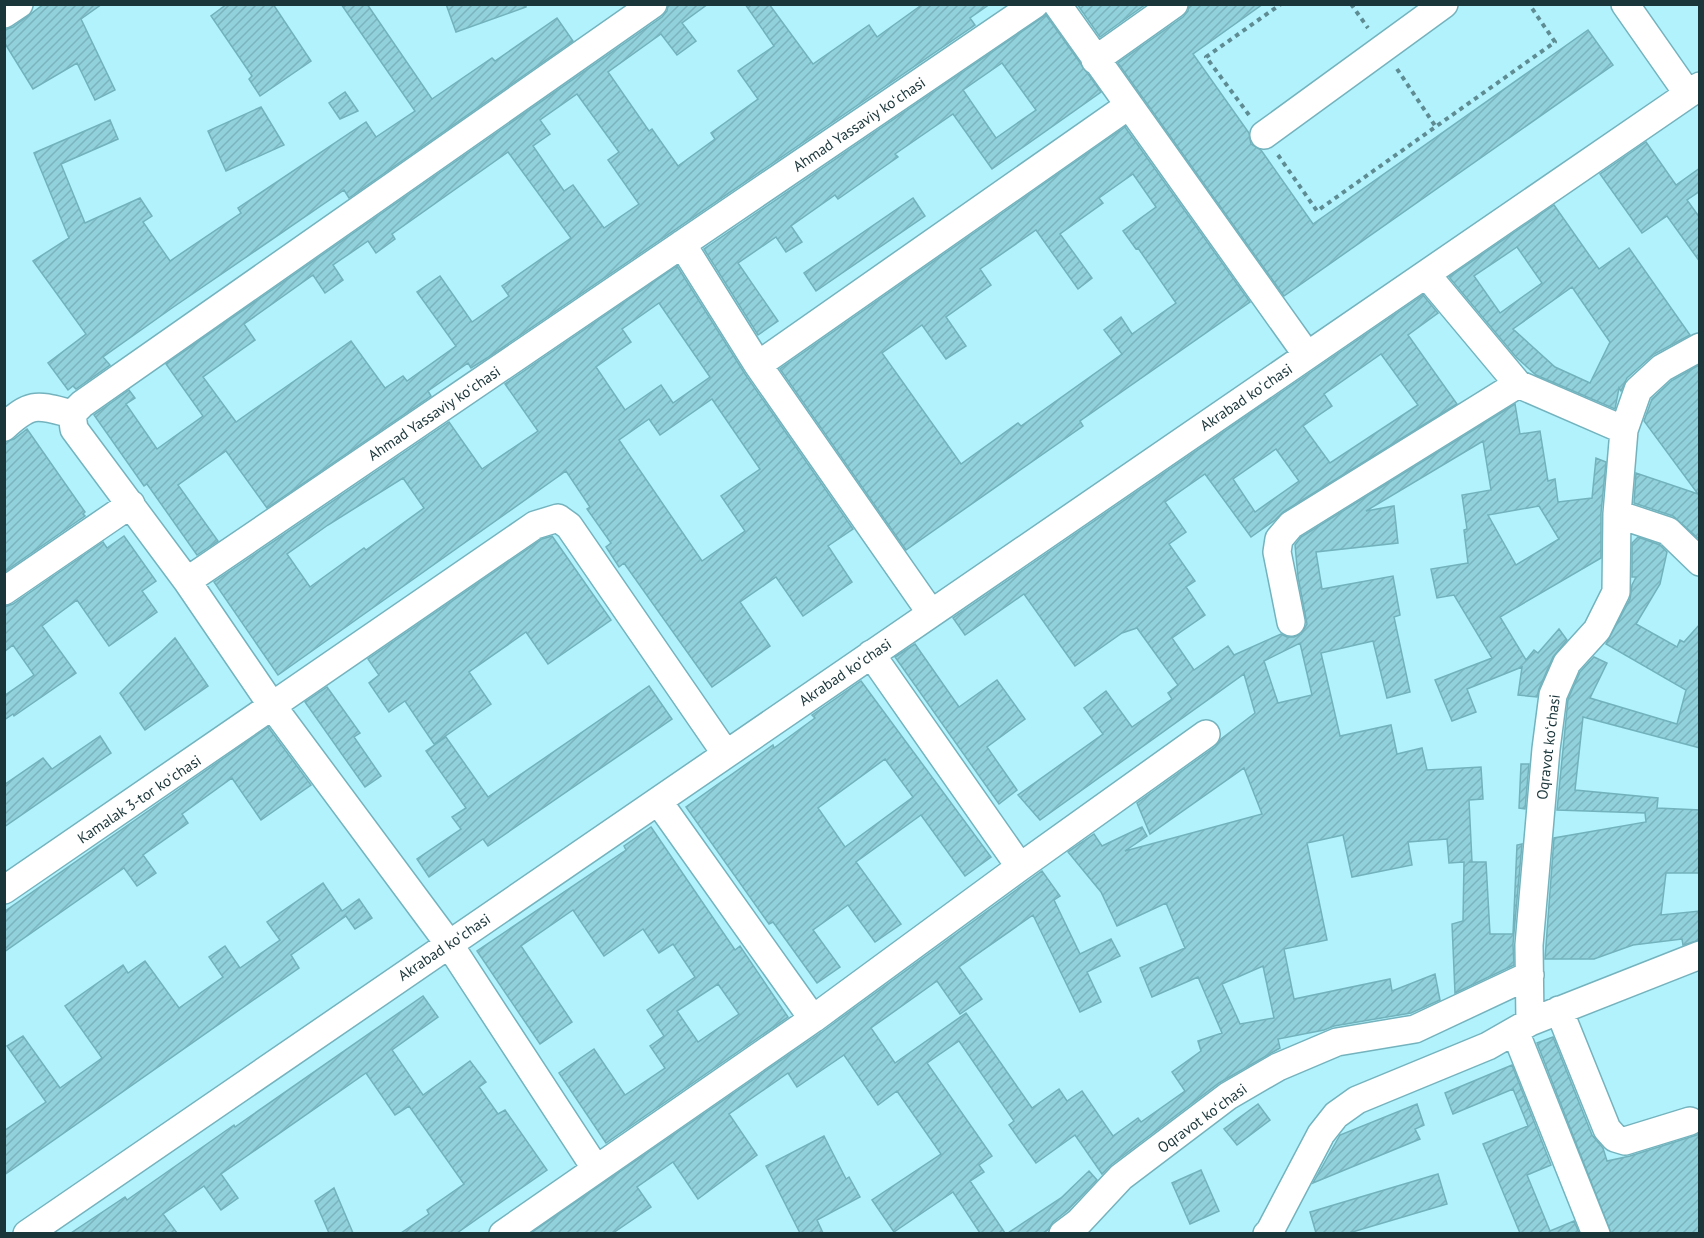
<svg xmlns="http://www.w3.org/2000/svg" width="1704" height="1238" viewBox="0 0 1704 1238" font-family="'PT Sans',sans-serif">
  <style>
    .building { fill: url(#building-hatch); stroke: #72b2bc; stroke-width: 1.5; fill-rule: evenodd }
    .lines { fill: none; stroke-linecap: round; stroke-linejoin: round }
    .minor-casing { stroke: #74b3be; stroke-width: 30 }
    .path { stroke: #5f8c93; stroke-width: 4; stroke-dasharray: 4.5 4.5; stroke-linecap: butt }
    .minor { stroke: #fff; stroke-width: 27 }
    .labels { text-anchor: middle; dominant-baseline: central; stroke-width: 5; stroke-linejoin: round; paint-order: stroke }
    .street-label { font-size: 15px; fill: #1b363a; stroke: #fff }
  </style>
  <defs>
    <pattern id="building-hatch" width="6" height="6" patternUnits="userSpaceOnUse" patternTransform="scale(1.5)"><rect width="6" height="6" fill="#90d1db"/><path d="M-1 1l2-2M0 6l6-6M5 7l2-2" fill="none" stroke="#7cb4bd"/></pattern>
  </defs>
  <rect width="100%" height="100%" fill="#b1f2fd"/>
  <path class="building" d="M44,4H102L81,19L115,90L95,100L77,63L33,89L4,42V30L13,27Z
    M227,4H273L311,61L260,96L249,79L252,76L211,16Z
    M341,4H367L432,99L492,58L495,61L557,18L573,41L349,198L344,190L172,308L103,357L110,365L76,389L73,386L68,390L48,363L86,334L33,261L69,238L34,153L110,120L118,139L61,164L85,223L140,198L152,216L143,222L170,261L241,213L238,208L366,122L376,137L415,111Z
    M446,4H526V7L456,32Z
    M668,4H708L682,23L696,41L677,55L661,34L608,72L649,131L652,129L678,166L715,139L711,133L758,99L738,71L774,46L745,4H769L813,64L869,25L877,37L923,4H990L970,18L975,25L487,358L471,368L468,363L428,391L431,396L267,508L226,451L178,485L218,541L197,555L147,484L144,486L94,415L129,390L135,398L126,404L157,449L203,416L166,364L662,17L667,11ZM577,94L619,152L608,160L639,204L604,228L573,185L564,191L533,146L550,134L540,120ZM508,152L571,238L502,286L509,296L472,322L440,276L417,292L456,346L407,381L403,376L385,388L351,341L236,422L203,377L255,340L244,324L313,275L325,293L343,280L333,265L368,241L376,253L395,239L392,234Z
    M1077,4H1146L1100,37Z
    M1189,4H1263L1193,54L1249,133L1251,144L1261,150L1313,224L1588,30L1613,65L1284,296L1118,63L1183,17L1188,11Z
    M1046,15L1101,92L992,169L953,114L895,154L898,157L838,199L835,195L791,226L802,242L786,252L776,237L738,263L778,321L758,335L704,249ZM1002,63L1036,110L996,138L963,90Z
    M345,92L358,111L340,119L329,103Z
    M261,107L284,145L226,171L208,131Z
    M1125,127L1250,302L1080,421L1083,426L906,550L780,369ZM1133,174L1156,207L1123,231L1136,249L1138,248L1176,303L1132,334L1121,317L1104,330L1122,354L1021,426L1018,423L961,464L882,353L922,325L946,359L966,346L946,317L991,285L980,269L1036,230L1078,289L1092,278L1060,234L1103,203L1099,198Z
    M1646,142L1676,185L1700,168V191L1687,200L1700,218V262L1667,216L1642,233L1600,174Z
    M913,198L925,216L816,291L804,273Z
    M1554,205L1599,269L1629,248L1690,335L1654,354L1627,378L1621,391L1619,388L1615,409L1536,375L1516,357L1449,277ZM1517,247L1542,283L1500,313L1474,276ZM1572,287L1610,342L1590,383L1555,367L1513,329Z
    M677,266L745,374L853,529L828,546L852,582L803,616L776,577L740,602L770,646L712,687L624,563L619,567L606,547L611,543L587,509L590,507L566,471L278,675L214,582L449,422L482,469L538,431L505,384ZM659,303L710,377L673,403L661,385L625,410L596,367L631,342L622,329ZM712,399L760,469L721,496L745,531L702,561L619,440L649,419L660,435ZM403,478L424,508L366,550L364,548L310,587L287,554L328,525Z
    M1423,295L1438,313L1408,335L1457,404L1283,512L1275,520L1251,537L1205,474L1165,502L1186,532L1169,544L1195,581L1186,587L1205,615L1172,638L1194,670L1228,646L1234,655L1281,634L1287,637H1294L1301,634L1307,624L1298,577L1295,545L1301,537L1515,404L1520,434L1540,431L1548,481L1555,479L1558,502L1592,498L1596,458L1606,462L1601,513V558L1500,617L1526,660L1534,650L1538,653L1559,629L1567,640L1553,657L1539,689L1537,697L1518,695L1522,667L1467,689L1476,712L1452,721L1435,680L1492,658L1454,595L1437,598L1431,569L1468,563L1464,530L1467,529L1462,495L1491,490L1483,441L1366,511L1394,506L1398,543L1316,552L1322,589L1393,576L1400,615L1394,617L1410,692L1387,698L1373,641L1321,653L1340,736L1391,725L1397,754L1422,748L1427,770L1481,767L1483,799L1469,800L1472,862H1469H1486L1490,934H1513L1517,845L1522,844L1513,944L1514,965L1455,993L1452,924L1463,921L1464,862L1449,863L1447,839L1408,842L1412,865L1352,877L1343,835L1307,843L1327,940L1284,949L1294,999L1390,979L1392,991L1435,974L1440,1000L1411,1013L1334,1026L1324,1030L1278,1039L1280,1048L1219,1083L1112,1164L1102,1174L1075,1135L1036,1163L1009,1125L1014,1121L959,1041L927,1063L992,1156L979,1165L984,1172L970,1181L1005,1233H980L953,1192L894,1232L872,1200L941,1154L897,1091L878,1105L844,1055L797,1087L788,1073L729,1114L757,1155L698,1199L673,1162L637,1187L651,1207L613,1233H531L822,1032L1042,871L1060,896L1054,900L1080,954L1111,939L1120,956L1087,972L1101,1002L1080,1012L1033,915L959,967L982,999L960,1014L937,981L871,1028L895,1063L966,1013L1032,1108L1059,1089L1067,1101L1082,1091L1113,1136L1138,1118L1141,1122L1185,1091L1172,1072L1201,1051L1198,1041L1222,1033L1198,977L1152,997L1140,968L1185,948L1166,903L1117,926L1101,892L1068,852L1094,834L1102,846L1142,827L1147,836L1125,851L1262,814L1244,768L1150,834L1137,803L1215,747L1221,739L1255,713L1244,674L1040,820L1018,795L1103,734L1084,708L1106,691L1132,727L1172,699L1168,693L1178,685L1137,628L1122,633L1075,666L1024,594L965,635L953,618ZM1381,354L1418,405L1330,463L1303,426L1332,406L1324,394ZM1276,449L1299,481L1255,512L1233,479ZM1539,506L1559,539L1516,565L1488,515ZM1300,643L1312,695L1278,703L1264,661ZM1263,966L1274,1018L1240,1024L1222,984Z
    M1699,365V395L1700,540L1673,516L1634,503L1636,473L1698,494L1644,421L1652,399L1671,381Z
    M27,429L85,512L83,514L85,516L4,572V442L14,439Z
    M124,536L156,581L142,591L157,612L109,646L77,600L42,626L76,673L14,716L13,714L4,720V696L34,675L13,645L4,652V607L13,604L103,542L107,548Z
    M552,536L611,620L548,664L526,632L469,672L491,704L434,744L405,701L389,712L369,683L379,675L368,659L542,539Z
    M1638,537L1660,545L1667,552L1660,584L1636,624L1677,647L1680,640L1684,642L1700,624V748L1583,717L1575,790L1658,798L1657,808L1700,810V873H1666L1661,915L1700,911V940L1683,945L1682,939L1633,945L1594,959H1545L1554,838L1646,822L1645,813L1557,810L1568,699L1580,672L1594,657L1607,663L1590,698L1677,724L1686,690L1606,644L1630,599L1632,585L1636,577H1632V543Z
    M175,638L208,686L145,730L120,693Z
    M915,644L959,707L997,680L1025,719L987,747L1017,790L999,804L895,657Z
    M861,681L991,857L965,876L921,815L856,862L901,924L875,942L848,905L813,930L840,967L817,983L773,922L769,924L686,807L773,745L774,748L815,718L812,715ZM885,759L913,797L845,847L818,808Z
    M649,686L672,719L488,846L483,839L429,877L417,859L461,829L452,817L466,808L426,751L446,737L488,797Z
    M327,687L360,733L354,737L381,776L365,787L305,702Z
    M268,727L311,785L261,820L232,778L182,814L188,823L143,855L156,873L137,886L124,868L4,952V912Z
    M100,736L111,753L4,827V785L43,758L52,769Z
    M1521,764H1529L1525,809L1519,808Z
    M651,827L735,950L740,946L788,1017L606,1143L559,1073L594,1049L625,1095L665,1068L650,1046L664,1036L647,1010L695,977L673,944L659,953L643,929L604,956L573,910L521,946L572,1022L540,1044L477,951L626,850L624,846ZM718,984L739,1014L698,1042L677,1011Z
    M323,883L342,911L359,899L372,918L355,929L346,916L291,955L299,968L4,1175V1131L46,1102L7,1046L23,1036L60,1088L102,1058L65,1006L123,965L128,973L145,961L179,1008L223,977L209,957L225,946L240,968L280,940L267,922Z
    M423,996L438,1017L392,1050L423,1095L470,1061L486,1082L479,1087L498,1114L505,1110L547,1170L457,1233H401L429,1214L427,1210L464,1184L409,1106L395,1115L366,1073L221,1174L238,1198L221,1210L204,1186L163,1214L177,1233H71L125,1197L127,1200L234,1125L235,1127Z
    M1553,1037L1592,1135L1603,1148L1607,1161L1630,1156L1700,1134V1233H1611L1537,1043Z
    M1512,1065L1551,1165L1527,1175L1550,1231L1574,1221L1579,1233H1520L1483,1144L1528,1126L1513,1089L1453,1114L1445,1093Z
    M1258,1104L1270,1120L1237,1145L1224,1129Z
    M1417,1104L1424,1125L1415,1129L1420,1139L1313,1183L1340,1135Z
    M824,1136L846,1179L849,1177L860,1197L817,1220L823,1233H800L766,1166Z
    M1201,1170L1219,1211L1190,1224L1172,1183Z
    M1089,1171L1097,1180L1068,1210L1053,1222L1048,1230L1043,1233H1008L1061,1198Z
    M1438,1174L1447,1204L1349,1233H1316L1310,1212Z
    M334,1188L353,1233H329L315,1201Z"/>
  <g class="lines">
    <defs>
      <path id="minor" d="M1057,4L1307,355
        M1625,4L1688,94
        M4,14L19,4
        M1095,60L1174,4
        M1264,135L1444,4
        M682,244L758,365L931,613
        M1426,274L1518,384L1624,430
        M758,365L1128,106
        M4,427C32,401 37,405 72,414
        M1617,514L1668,531L1700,562
        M187,581L1035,4
        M4,591L131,504
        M1291,622L1277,552L1279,539L1291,525L1518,384
        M871,654L1020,867
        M658,801L813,1019
        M4,890L535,525L558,518L569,526L726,754
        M1559,1010L1607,1129L1615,1138L1625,1141L1690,1121
        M1530,1022L1529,945L1546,749L1553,695L1567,663L1597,630L1616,592L1617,514L1624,430L1638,390L1662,368L1700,347
        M1515,1031L1596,1234
        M596,1169L449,944L273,707L187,581L74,429L72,414L82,404L653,4
        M27,1234L1700,86
        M503,1234L813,1019L1020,867L1206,734
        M1063,1234L1079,1222L1121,1177L1228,1096L1278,1067L1337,1042L1415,1029L1530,975
        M1267,1234L1270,1231L1321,1134L1336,1115L1357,1100L1488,1046L1530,1022L1700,955"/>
    </defs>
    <use href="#minor" class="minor-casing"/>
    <path class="path" d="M1351,4L1368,28
      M1397,69L1436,127
      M1249,115L1206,57L1281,4
      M1278,155L1317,211L1555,42L1529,4"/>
    <use href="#minor" class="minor"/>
  </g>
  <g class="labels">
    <g class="street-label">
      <text transform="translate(859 124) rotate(-34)">Ahmad Yassaviy koʻchasi</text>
      <text transform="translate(1246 397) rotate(-34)">Akrabad koʻchasi</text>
      <text transform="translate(434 413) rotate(-34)">Ahmad Yassaviy koʻchasi</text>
      <text transform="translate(845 672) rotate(-34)">Akrabad koʻchasi</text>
      <text transform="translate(1548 747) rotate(-83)">Oqravot koʻchasi</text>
      <text transform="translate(139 799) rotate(-34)">Kamalak 3-tor koʻchasi</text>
      <text transform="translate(444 947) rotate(-34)">Akrabad koʻchasi</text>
      <text transform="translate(1202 1118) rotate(-36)">Oqravot koʻchasi</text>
    </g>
  </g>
  <rect width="1704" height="1238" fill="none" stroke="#1b363a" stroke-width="12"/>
</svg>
